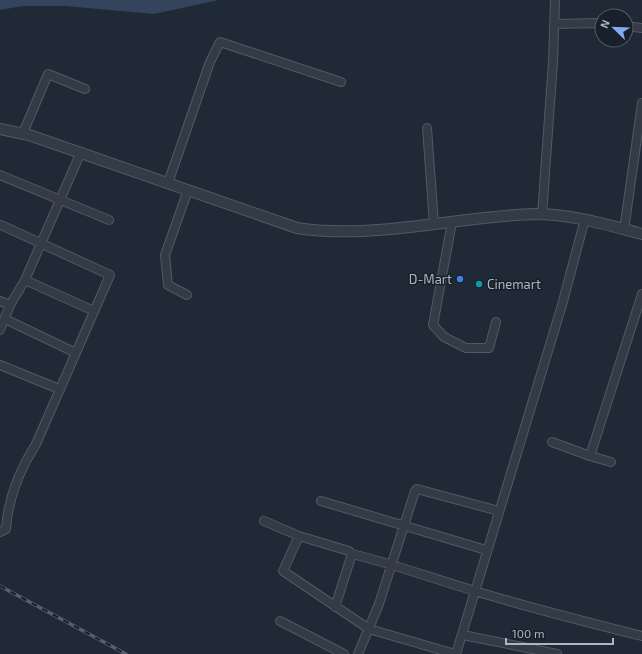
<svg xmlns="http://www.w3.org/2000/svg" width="642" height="654" viewBox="0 0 642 654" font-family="'Exo 2',sans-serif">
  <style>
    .water { fill: #34445d }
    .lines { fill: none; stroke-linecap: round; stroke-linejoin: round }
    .minor-casing { stroke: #515965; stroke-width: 10 }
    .tertiary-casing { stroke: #515965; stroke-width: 12 }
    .minor { stroke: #343b47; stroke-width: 8 }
    .tertiary { stroke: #343b47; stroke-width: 10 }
    .rail-casing { stroke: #565f6e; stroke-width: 3.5 }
    .rail { stroke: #19202b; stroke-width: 2; stroke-dasharray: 6; stroke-linecap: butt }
    .shop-dot { fill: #3f7fe0; stroke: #19202b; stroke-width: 1.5 }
    .culture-dot { fill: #0f9aa8; stroke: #19202b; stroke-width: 1.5 }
    .labels { text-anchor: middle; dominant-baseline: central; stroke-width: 3; stroke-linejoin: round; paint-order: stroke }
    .poi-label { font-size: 13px; fill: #aeb6c4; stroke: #19202b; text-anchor: end }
  </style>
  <rect width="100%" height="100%" fill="#202936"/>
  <path class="water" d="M0,0H219L154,14L66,6H23L0,10Z"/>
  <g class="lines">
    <defs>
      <path id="minor" d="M554,24L602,23
        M626,26L642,28
        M427,128L434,224
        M23,133L48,74L85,89
        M0,175L109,220
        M168,183L210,62L220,42L341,82
        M542,215L553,62L555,0
        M452,222L433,325L444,337L466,348H489L496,322
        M624,230L642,103
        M25,280L94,311
        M187,295L168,285L165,255L188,190
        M0,301L10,305
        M5,319L76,353
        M0,330L10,305L25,280L81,152
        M0,365L59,389
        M552,442L590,456L642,294
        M590,456L611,462
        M321,501L486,550
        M264,521L299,536L349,551L352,554C394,564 434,579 475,591C530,608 586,622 642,636
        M0,532L6,529C8,499 20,469 36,444L110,275L1,225
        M299,536L283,571L369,629L455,654
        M335,607L352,554
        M280,621L344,654
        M463,635L557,654
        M358,654L379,604L415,491L417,489L499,511
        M456,654L562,305L585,219"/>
      <path id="tertiary" d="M0,129L29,135L297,228C373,240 459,216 535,214C572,214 607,225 642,234"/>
    </defs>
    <use href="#minor" class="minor-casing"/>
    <use href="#tertiary" class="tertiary-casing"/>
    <use href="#minor" class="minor"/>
    <use href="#tertiary" class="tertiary"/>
    <defs>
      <path id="rail" d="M0,586L126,654"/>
    </defs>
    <use href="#rail" class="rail-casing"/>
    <use href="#rail" class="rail"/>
  </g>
  <circle class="shop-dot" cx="460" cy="279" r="4"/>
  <circle class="culture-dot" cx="479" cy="284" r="4"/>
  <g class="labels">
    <g class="poi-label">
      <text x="452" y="279">D-Mart</text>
      <text x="487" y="284" text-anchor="start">Cinemart</text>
    </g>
  </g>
  <g transform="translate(614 28) rotate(293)"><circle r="19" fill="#19202b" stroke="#555c68"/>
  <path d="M0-3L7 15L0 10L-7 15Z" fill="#82aaf5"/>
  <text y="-6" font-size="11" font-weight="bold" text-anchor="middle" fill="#aeb6c4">N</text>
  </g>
  <path d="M506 638v6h107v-6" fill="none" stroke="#aeb6c4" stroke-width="2"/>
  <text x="512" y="638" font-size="12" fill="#aeb6c4" stroke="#19202b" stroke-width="3" paint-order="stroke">100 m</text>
</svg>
